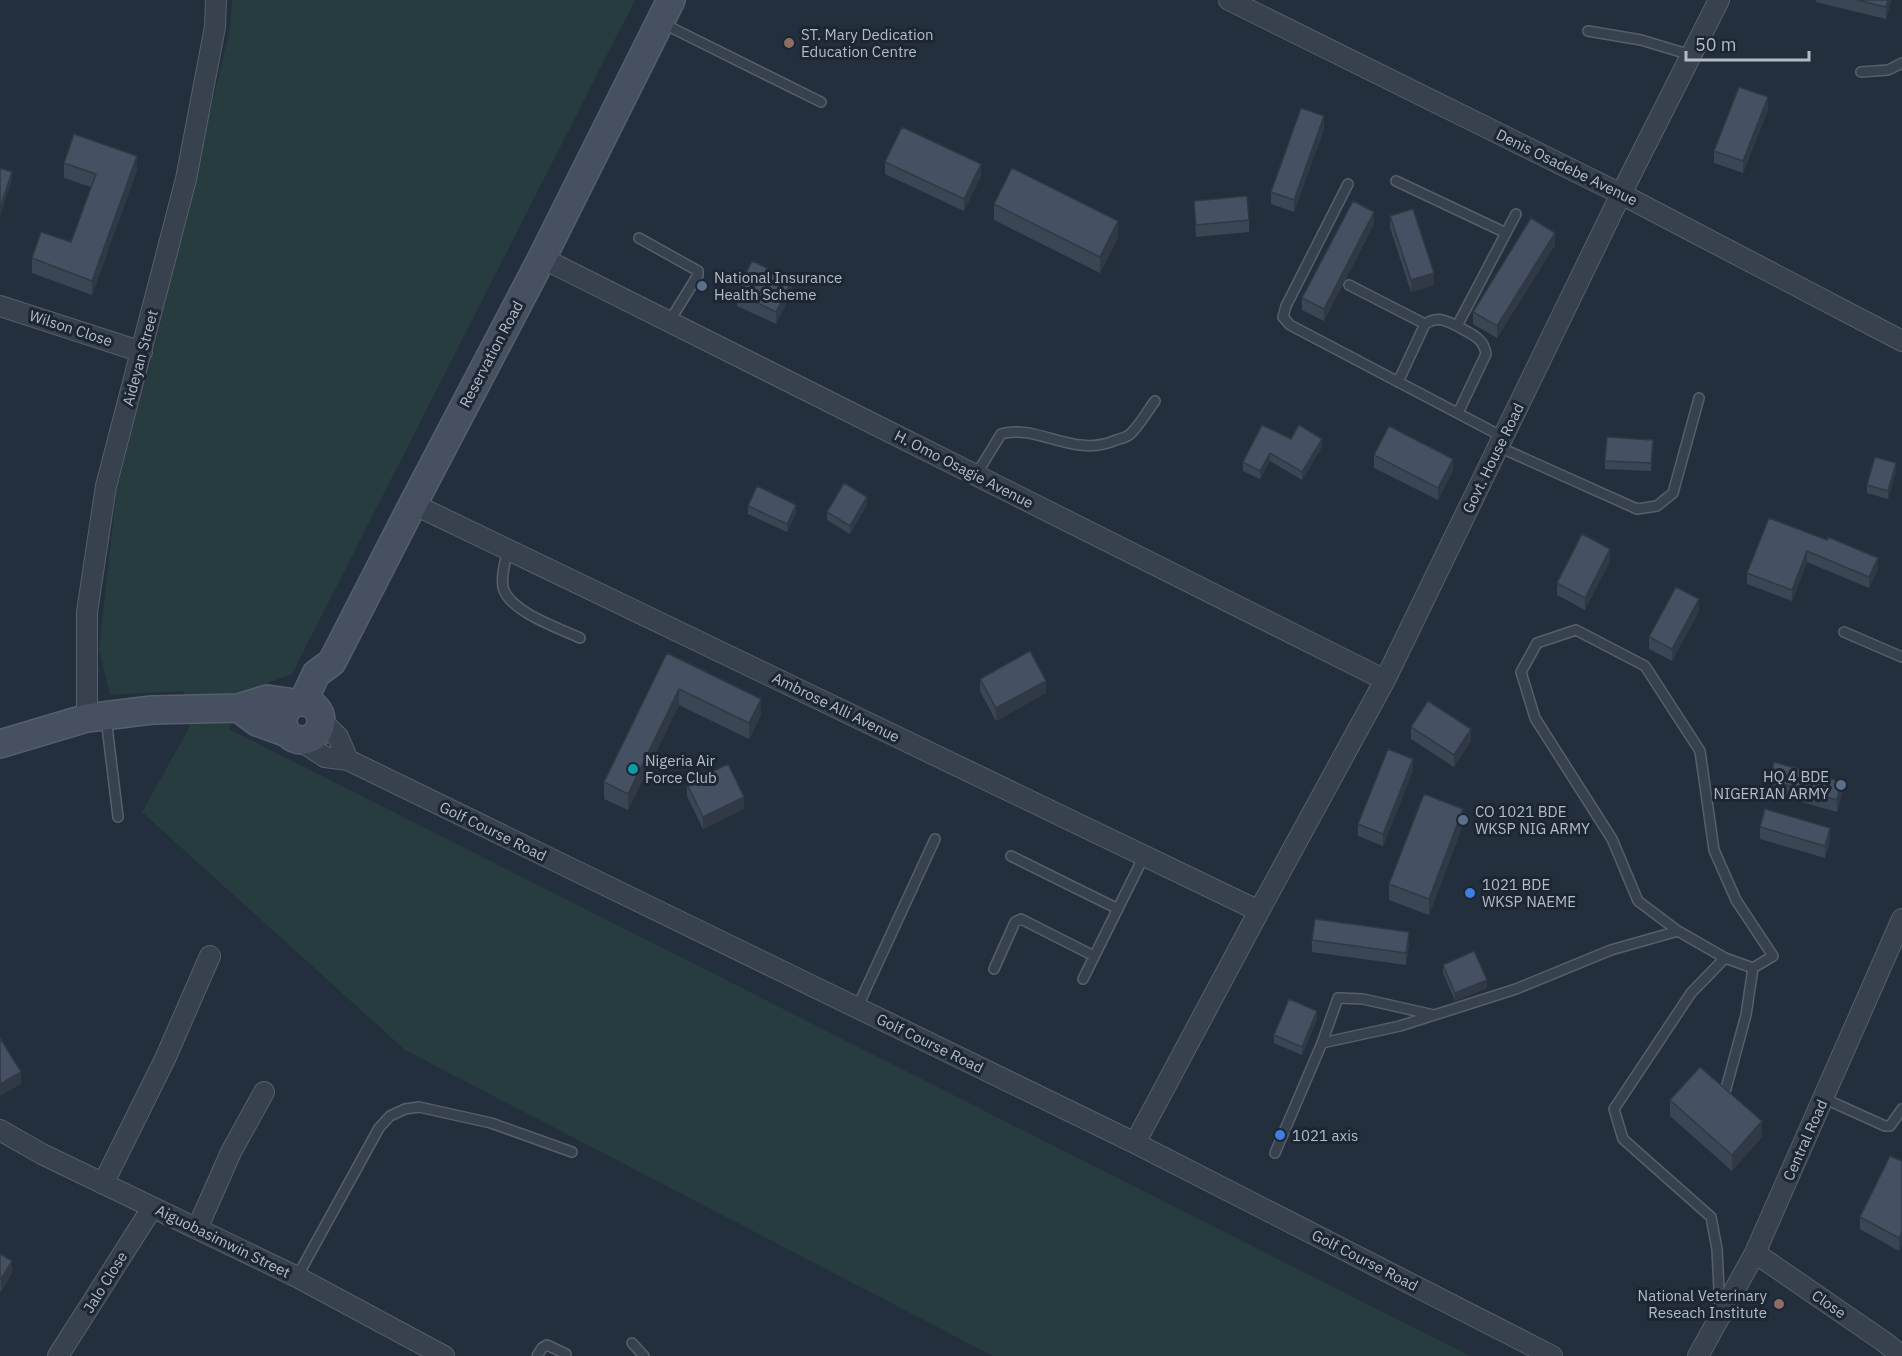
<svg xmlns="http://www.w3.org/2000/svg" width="1902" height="1356" viewBox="0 0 1902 1356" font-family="'IBM Plex Sans',sans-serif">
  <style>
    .green { fill: #263c3f }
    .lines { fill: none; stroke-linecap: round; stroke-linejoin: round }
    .lane-casing { stroke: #565f6c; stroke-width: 12 }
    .street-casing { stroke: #565f6c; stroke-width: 22 }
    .secondary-casing { stroke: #565f6c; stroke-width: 30 }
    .lane { stroke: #38414e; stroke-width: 9 }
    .street { stroke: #38414e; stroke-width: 20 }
    .secondary { stroke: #465061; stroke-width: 27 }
    .wall { fill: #3b4654 }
    .shaded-wall { fill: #303945 }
    .building { fill: #455162; stroke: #303945; stroke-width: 1.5 }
    .education-dot { fill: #8d6e63; stroke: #1d2633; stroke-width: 2 }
    .service-dot { fill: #5c6f8a; stroke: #1d2633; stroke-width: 2 }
    .culture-dot { fill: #0f9aa8; stroke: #1d2633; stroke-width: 2 }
    .shop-dot { fill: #3f7fe0; stroke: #1d2633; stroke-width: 2 }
    .labels { text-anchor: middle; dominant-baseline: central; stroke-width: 6; stroke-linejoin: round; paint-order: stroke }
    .poi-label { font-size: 15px; fill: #b4bcc9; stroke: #1d2633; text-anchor: start }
    .street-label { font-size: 15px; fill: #b4bcc9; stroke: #1d2633 }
  </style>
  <rect width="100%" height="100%" fill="#242f3e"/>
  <path class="green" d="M232,0H635L292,674L243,692L229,729L1470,1356H993L405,1050L142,812L189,728L184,691L110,695L99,649L117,487L153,353L230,28Z"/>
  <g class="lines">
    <defs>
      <path id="lane" d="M662,23L821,102
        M1588,31L1641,40L1691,55
        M1861,72L1888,70L1902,63
        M1396,181L1506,233
        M1348,184L1286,306L1283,317L1290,325L1503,437
        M639,238L698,271V275L669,322
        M1349,285L1425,324
        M1457,326C1471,334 1484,338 1486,354L1458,413
        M1398,382L1425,324C1438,316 1445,320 1457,326L1516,214
        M1499,447L1637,509L1657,506L1673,493L1699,398
        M976,475L1001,434C1037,423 1074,459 1116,440C1120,439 1126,437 1129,435C1138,428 1148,410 1155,401
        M508,550C505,562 501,575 503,587C508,611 559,628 580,638
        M1844,632L1902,657
        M106,718L118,817
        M1011,856L1118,909
        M1725,958L1678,931L1638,901L1612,839L1535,718L1521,672L1537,643L1576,630L1645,666L1700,751L1714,850L1736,900L1773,956L1753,968
        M994,969L1015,922L1021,919L1094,956
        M1083,979L1144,856
        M857,1008L935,839
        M1434,1015L1363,999L1338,998L1322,1043L1400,1026L1516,989L1611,950L1678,931
        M1823,1098L1885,1126H1890L1902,1109
        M1275,1153L1322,1043
        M297,1277L379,1128L390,1116L405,1109L419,1107L491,1123L572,1152
        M1720,1310L1717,1249L1711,1217L1623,1139L1614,1109L1691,993L1725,958L1753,968L1746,1015L1724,1096
        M632,1343L644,1356
        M537,1356L542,1348L547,1345L566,1354"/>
      <path id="street" d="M1229,0L1621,194L1902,341
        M542,258L1385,680
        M0,306L142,352
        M413,504L1259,911
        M87,718V612L106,486L186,179L215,27L216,0
        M321,720L338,737L348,760
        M301,741L325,757L348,760L1135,1143L1552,1356
        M0,1130L42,1154L297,1277L444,1356
        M1135,1143L1259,911L1385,680L1621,194L1719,0
        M103,1184L165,1059L210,956
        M197,1229L231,1152L264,1092
        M1755,1253L1883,1341L1902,1356
        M58,1356L152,1208
        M1698,1356L1755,1253L1902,919"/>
      <path id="secondary" d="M283 721a19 19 0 1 1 38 0a19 19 0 1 1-38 0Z
        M303,702L316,674L332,662L413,504L542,258L671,0
        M238,708L257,722L285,732
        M0,744L87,718L152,710L238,708L267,699L295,703"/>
    </defs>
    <use href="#lane" class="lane-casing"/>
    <use href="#street" class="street-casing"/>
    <use href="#secondary" class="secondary-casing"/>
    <use href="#lane" class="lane"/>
    <use href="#street" class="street"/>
    <use href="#secondary" class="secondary"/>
  </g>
  <path class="wall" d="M1816,0H1891L1886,19L1816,2Z
    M1768,110L1743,173L1714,163V151Z
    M1324,129L1294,212L1271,204V192Z
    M885,162L981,176L964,211L885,174Z
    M64,163L137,170L92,295L32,273V258L71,242L91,187L64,178Z
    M1194,201L1249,220V232L1196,237Z
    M994,204L1118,237L1100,273L994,220Z
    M1390,216L1434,285L1411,292L1390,228Z
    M1374,224L1324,321L1302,310V298Z
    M1555,245L1497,338L1473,324V312Z
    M792,292L776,324L737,306V293Z
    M1291,439L1322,447L1302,480L1270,461L1260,479L1243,471V462Z
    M1653,448L1651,471L1605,469V461Z
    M1374,455L1453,471L1438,500L1374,468Z
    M1896,471L1888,499L1867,493V485Z
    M867,505L850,534L827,520V512Z
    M748,506L796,513L787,532L748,514Z
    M1769,518L1878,569L1869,588L1807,562L1792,601L1747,584V573Z
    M1610,561L1585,610L1557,595V583Z
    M1699,611L1672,661L1649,649V637Z
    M667,653L761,715L749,739L679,705L628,810L604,799V782Z
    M980,679L1046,693L996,721L980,691Z
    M1411,727L1471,741L1454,767L1411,739Z
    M1413,771L1383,846L1358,836V824Z
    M1770,780L1842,794L1837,812L1770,793Z
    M687,784L744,809L703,829L687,796Z
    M1463,825L1429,915L1389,900V884Z
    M1760,827L1830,840L1825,858L1760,839Z
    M1312,940L1409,944L1406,965L1312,952Z
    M1443,965L1487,988L1455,1001L1443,973Z
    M1317,1019L1302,1055L1274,1043V1035Z
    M1670,1100L1762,1137L1732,1171L1670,1116Z
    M1902,1161L1899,1251L1860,1229V1217Z
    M0,1254L12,1273L1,1292L0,1291Z"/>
  <path class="shaded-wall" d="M1888,0H1891L1886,19V7Z
    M1768,97V110L1743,173V161Z
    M1324,116V129L1294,212V200Z
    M137,156V170L92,295V281Z
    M981,164V176L964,211V199Z
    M12,172V180L0,217V208Z
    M1374,212V224L1324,321V309Z
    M1118,221V237L1100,273V257Z
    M1555,233V245L1497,338V326Z
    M1434,273V285L1411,292V280Z
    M792,280V292L776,324V312Z
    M1322,439V447L1302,480V472Z
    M1270,453V461L1260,479V471Z
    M1453,459V471L1438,500V488Z
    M1896,463V471L1888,499V491Z
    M867,497V505L850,534V526Z
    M796,505V513L787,532V524Z
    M1610,549V561L1585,610V598Z
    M1807,551V562L1792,601V590Z
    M1878,558V569L1869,588V577Z
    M1699,599V611L1672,661V649Z
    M1046,681V693L996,721V708Z
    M679,689V705L628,810V794Z
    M761,699V715L749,739V723Z
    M1471,729V741L1454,767V755Z
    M1413,759V771L1383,846V834Z
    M1842,782V794L1837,812V800Z
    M744,797V809L703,829V817Z
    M1463,809V825L1429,915V899Z
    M1830,828V840L1825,858V846Z
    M1409,932V944L1406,965V953Z
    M1487,980V988L1455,1001V993Z
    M1317,1011V1019L1302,1055V1047Z
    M21,1072V1084L0,1096V1084Z
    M1762,1121V1137L1732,1171V1155Z
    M1902,1232V1245L1899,1251V1238Z
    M12,1261V1273L1,1292V1279Z"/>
  <path class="building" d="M1857,0H1888L1886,7Z
    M1739,87L1768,97L1743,161L1714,151Z
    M1301,108L1324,116L1294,200L1271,192Z
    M902,127L981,164L964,199L885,162Z
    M74,134L137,156L92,281L32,258L41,232L71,242L96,174L64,163Z
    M0,168L12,172L0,208Z
    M1012,168L1118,221L1100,257L994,204Z
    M1247,196L1249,220L1196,225L1194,201Z
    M1353,201L1374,212L1324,309L1302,298Z
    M1413,209L1434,273L1411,280L1390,216Z
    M1531,218L1555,233L1497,326L1473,312Z
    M752,261L792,280L776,312L737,293Z
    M1262,425L1291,439L1299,425L1322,439L1302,472L1270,453L1260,471L1243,462Z
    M1389,426L1453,459L1438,488L1374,455Z
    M1607,437L1653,440L1651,463L1605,461Z
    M1875,457L1896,463L1888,491L1867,485Z
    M844,483L867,497L850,526L827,512Z
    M757,486L796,505L787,524L748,506Z
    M1769,518L1827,540L1828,537L1878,558L1869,577L1807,551L1792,590L1747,573Z
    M1582,534L1610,549L1585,598L1557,583Z
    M1676,587L1699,599L1672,649L1649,637Z
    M1030,651L1046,681L996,708L980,679Z
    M667,653L761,699L749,723L679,689L628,794L604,782Z
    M1428,701L1471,729L1454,755L1411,727Z
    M1388,749L1413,759L1383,834L1358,824Z
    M1774,762L1842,782L1837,800L1770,780Z
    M728,764L744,797L703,817L687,784Z
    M1424,794L1463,809L1429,899L1389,884Z
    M1765,809L1830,828L1825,846L1760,827Z
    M1315,919L1409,932L1406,953L1312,940Z
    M1474,951L1487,980L1455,993L1443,965Z
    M1289,999L1317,1011L1302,1047L1274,1035Z
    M0,1038L21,1072L0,1084Z
    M1700,1067L1762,1121L1732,1155L1670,1100Z
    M1890,1156L1902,1161V1232L1899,1238L1860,1217Z
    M0,1254L12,1261L1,1279H0Z"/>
  <g class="education-dot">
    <circle cx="789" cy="43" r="6"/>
    <circle cx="1779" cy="1304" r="6"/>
  </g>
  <g class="service-dot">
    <circle cx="702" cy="286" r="6"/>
    <circle cx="1841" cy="785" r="6"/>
    <circle cx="1463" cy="820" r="6"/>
  </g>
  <circle class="culture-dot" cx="633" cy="769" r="6"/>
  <g class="shop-dot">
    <circle cx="1470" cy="893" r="6"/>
    <circle cx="1280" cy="1135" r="6"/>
  </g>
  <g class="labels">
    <g class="poi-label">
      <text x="801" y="34">ST. Mary Dedication<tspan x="801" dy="17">Education Centre</tspan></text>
      <text x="714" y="277">National Insurance<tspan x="714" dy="17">Health Scheme</tspan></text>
      <text x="645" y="760">Nigeria Air<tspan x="645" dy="17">Force Club</tspan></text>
      <text x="1829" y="776" text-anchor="end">HQ 4 BDE<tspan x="1829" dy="17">NIGERIAN ARMY</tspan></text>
      <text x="1475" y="811">CO 1021 BDE<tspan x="1475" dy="17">WKSP NIG ARMY</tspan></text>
      <text x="1482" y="884">1021 BDE<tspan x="1482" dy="17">WKSP NAEME</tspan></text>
      <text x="1292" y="1135">1021 axis</text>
      <text x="1767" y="1295" text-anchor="end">National Veterinary<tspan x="1767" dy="17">Reseach Institute</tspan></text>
    </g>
    <g class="street-label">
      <text transform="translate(1567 167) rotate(26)">Denis Osadebe Avenue</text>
      <text transform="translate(71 328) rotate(18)">Wilson Close</text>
      <text transform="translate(491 354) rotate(-62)">Reservation Road</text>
      <text transform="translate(140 358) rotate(-75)">Aideyan Street</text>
      <text transform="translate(1493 458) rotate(-64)">Govt. House Road</text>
      <text transform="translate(964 469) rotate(27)">H. Omo Osagie Avenue</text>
      <text transform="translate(836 707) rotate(26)">Ambrose Alli Avenue</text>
      <text transform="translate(493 831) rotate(26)">Golf Course Road</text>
      <text transform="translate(930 1043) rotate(26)">Golf Course Road</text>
      <text transform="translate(1805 1140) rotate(-66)">Central Road</text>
      <text transform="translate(223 1241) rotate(26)">Aiguobasimwin Street</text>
      <text transform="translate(1365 1260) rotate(27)">Golf Course Road</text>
      <text transform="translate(105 1282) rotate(-58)">Jalo Close</text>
      <text transform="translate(1829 1304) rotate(34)">Close</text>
    </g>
  </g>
  <path d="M1686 51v9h123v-9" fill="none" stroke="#b4bcc9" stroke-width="3"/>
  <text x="1695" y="51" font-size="18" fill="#b4bcc9" stroke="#1d2633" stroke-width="4.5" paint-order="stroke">50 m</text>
</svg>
